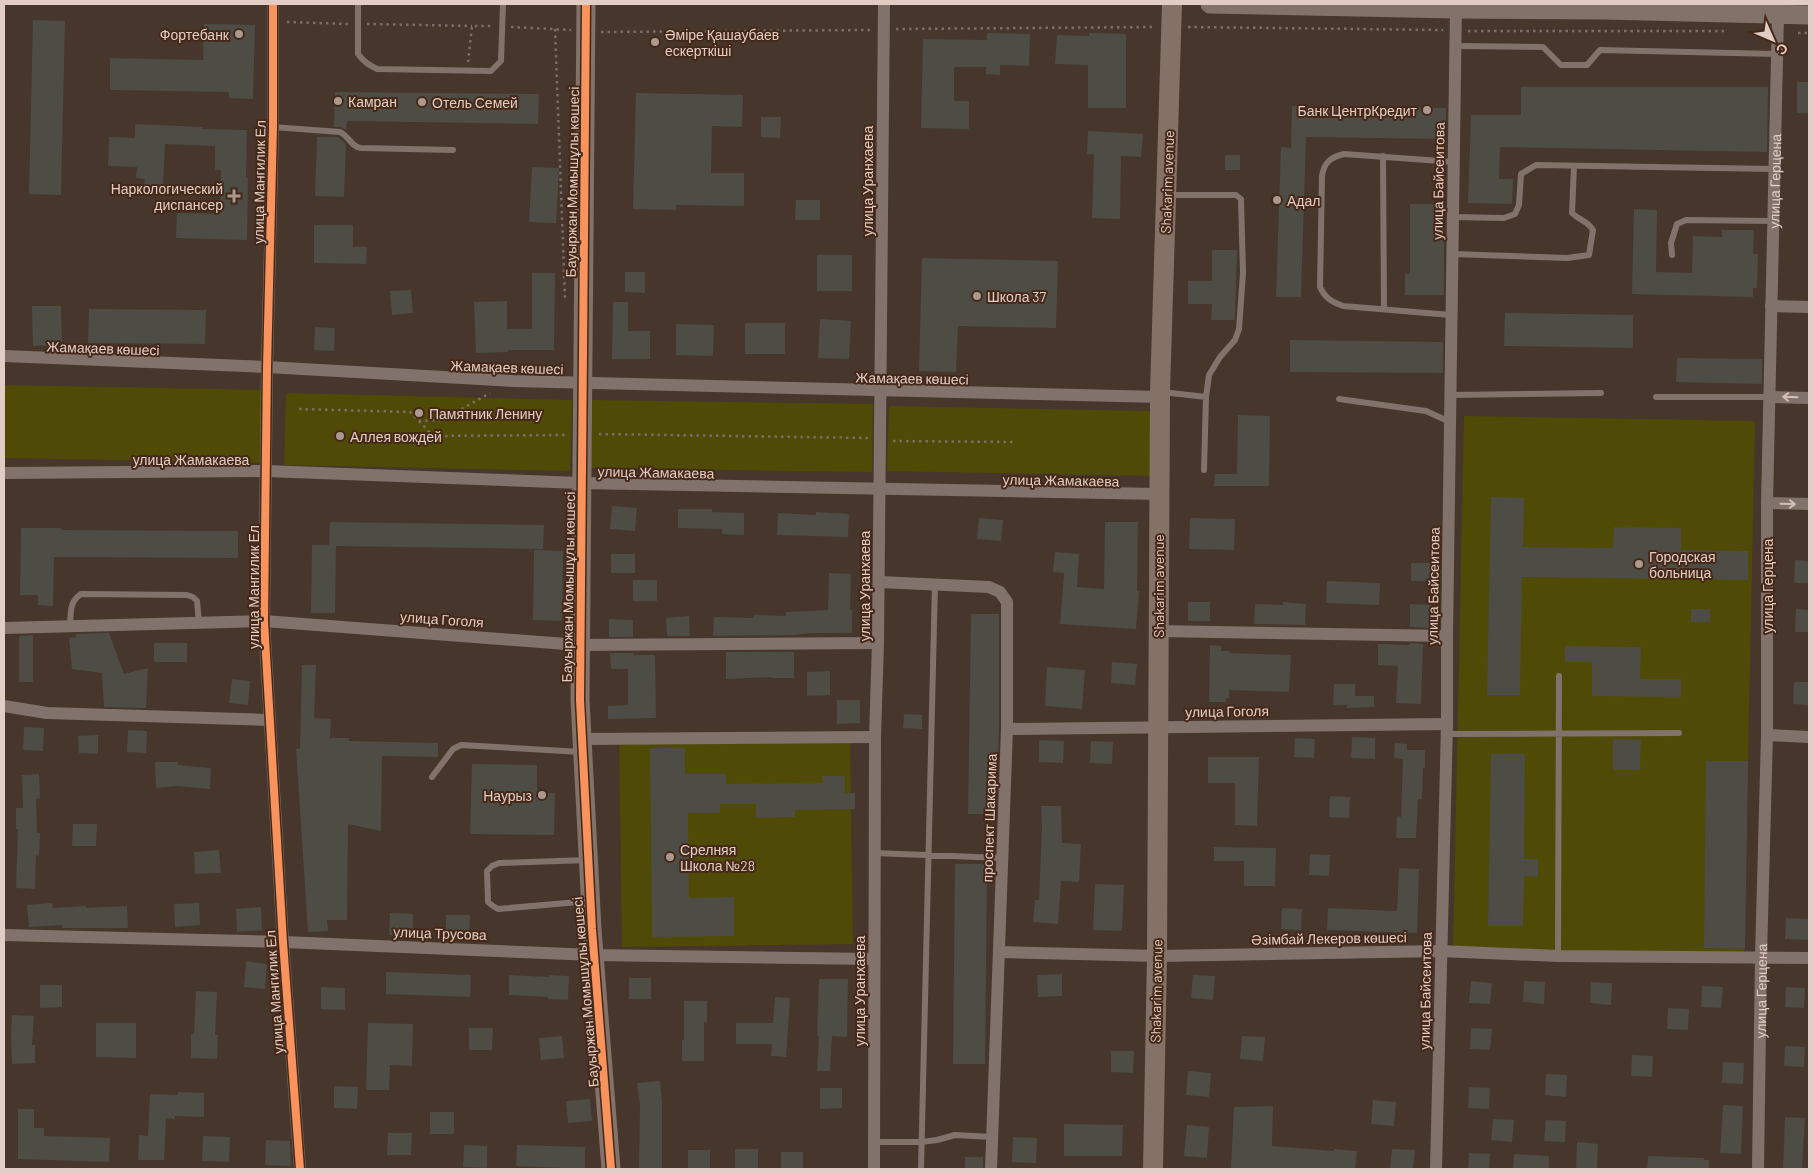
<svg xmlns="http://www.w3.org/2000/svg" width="1813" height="1173" viewBox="0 0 1813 1173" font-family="Barlow,sans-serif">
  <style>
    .green { fill: #4f4a06 }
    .building { fill: #4d4d45 }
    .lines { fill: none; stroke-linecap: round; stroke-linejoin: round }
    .path { stroke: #7b6e68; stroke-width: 2.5; stroke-dasharray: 2.5 4; stroke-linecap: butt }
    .lane { stroke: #81726c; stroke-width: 6 }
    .street { stroke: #81726c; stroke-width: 12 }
    .secondary { stroke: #827269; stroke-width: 19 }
    .primary { stroke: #847267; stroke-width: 20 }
    .cycleway-casing { stroke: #462818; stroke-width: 11 }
    .cycleway { stroke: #f8935d; stroke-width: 8 }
    .oneway { stroke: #d3bfb6 }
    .poi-dot { fill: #ab988e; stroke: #462818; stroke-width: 2 }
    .labels { text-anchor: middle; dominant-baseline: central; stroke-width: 4; stroke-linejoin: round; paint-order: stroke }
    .poi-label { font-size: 14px; fill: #e1cdc3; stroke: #462818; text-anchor: start }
    .street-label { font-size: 14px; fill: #e1cdc3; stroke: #462818 }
  </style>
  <rect width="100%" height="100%" fill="#46362c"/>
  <path class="green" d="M4,385L270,390L269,463L4,458Z
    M286,393L572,400L570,471L284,465Z
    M591,400L873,404L872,472L589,468Z
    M889,406L1152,411L1151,476L887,471Z
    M1464,416L1755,421L1744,957L1453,952Z
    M850,739L853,944L622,947L619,743Z"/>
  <path class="building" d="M33,20L65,21L61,195L29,194Z
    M204,24L255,25L253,99L229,98V92L110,90V58L203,60Z
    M987,33L1030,34L1029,66L1000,65V75L986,74V67H954V101H969V129L921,128L923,39L987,40Z
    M1089,33L1126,34V108H1088V65L1055,64L1057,35L1089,36Z
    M1797,82H1809V113H1797Z
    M1521,87H1768L1767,152L1500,147L1499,179H1513L1512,204L1468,203L1471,115H1521Z
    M335,92L539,94L538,124L347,121L346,130L341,127H334Z
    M636,93L743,95L742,127L712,126L711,173H744V206L676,205V210L633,209Z
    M1292,106L1446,108V139L1306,137L1301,297H1276L1281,147L1291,148Z
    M761,117H781L780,138L761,137Z
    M135,124L202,127V129L247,130L246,178H248L247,240L176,238L177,213L220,214L221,170H215V146L165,144L163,186L144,185L145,179L136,178L137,167L108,166L109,137L135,138Z
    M1088,131L1143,134L1141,157L1121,156L1120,219L1092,218L1094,154H1087Z
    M317,137H338L346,144L344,197L315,196Z
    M1225,155H1240V170H1225Z
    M532,167L559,168L556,223L529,222Z
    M796,200H820V220H795Z
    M1410,204H1444V295H1405V274H1410Z
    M1634,209L1657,210L1656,272L1692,273L1693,236L1722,237V230H1754L1753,254H1758L1757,288H1753V297L1632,294Z
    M314,225H353V247H367L366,264L314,263Z
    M1212,250H1237L1235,320H1211L1212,304H1188V281H1212Z
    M817,255H852V291H817Z
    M922,258L1058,261L1056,328L958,326L956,372L919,371Z
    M625,272H645V293L625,292Z
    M532,273H555L554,350H508V352L476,353L474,302L507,301V329H532Z
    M411,290L413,313L392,315L390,291Z
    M613,302H628V331H650V359H612Z
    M32,306H61L62,345L33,346Z
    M89,309L206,310L205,344L88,343Z
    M1505,313L1633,315V348L1504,346Z
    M820,319L851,321L849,359L818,358Z
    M745,323H785V354H745Z
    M676,324L714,325L713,356L676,355Z
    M315,327L335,328L334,351L314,350Z
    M1290,340L1443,342V373L1290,372Z
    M1677,358L1762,359V384L1676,382Z
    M1238,415L1270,416L1269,486H1214L1215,474H1237Z
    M1491,497L1524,498L1523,547L1613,548L1614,527L1681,528V550L1748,551V580L1522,577L1520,695H1487Z
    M612,506L637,508L635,531L610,529Z
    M678,509H712V512L744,513V535L722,534V529L678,528Z
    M816,512L849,514L848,537L777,535L778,513L816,515Z
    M979,518L1003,520L1001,541L977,539Z
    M1190,518L1235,519L1234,550L1189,549Z
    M330,522L544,525L543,549L336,546L335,613H311L312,545H329Z
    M1105,522H1138L1137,591H1139L1136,629L1060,624L1064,573L1053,572L1055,552L1079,554L1077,587L1104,589Z
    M21,528H61V530L238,531V558L54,557L53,606L38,605V595H20Z
    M534,550L563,551L562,621L533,620Z
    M611,554H635V573H611Z
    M1795,560L1809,561V583H1794Z
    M1411,563H1432V581H1411Z
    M829,573L851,574L850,610H852V633H812L794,635L713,636L714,617L754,618V615L786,616V612L828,610Z
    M633,580H657V601H633Z
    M1327,581L1380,583L1379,605L1326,603Z
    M1188,602H1210V621H1188Z
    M1283,602L1306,604L1305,625L1254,624L1255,604L1283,605Z
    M1410,604L1432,605L1431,628L1410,627Z
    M1691,609H1710V622H1691Z
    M1796,609L1809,610V632H1795Z
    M971,614H999V729L996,814H968Z
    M689,616L690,636H667L666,618Z
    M609,619L633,620V637H609Z
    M109,633L124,674L148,668L146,708L104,707L102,673L72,669L69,638L76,637V634Z
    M33,635V682H19V636Z
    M154,643H187V662H154Z
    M1410,643L1423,644L1421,704L1396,703L1398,666L1378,665V644L1410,645Z
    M1210,645L1221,646V651H1229V653L1291,655L1289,692L1229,690V698H1226V702H1209Z
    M1565,646L1641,647L1640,679H1681V697L1592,696V662H1565Z
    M726,652H794V678H772V677L726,679Z
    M610,653H633V655H655L656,718L608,719V706L628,705V669H611Z
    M1112,662L1137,664L1135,685L1111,683Z
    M302,665H316L314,718L331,719L330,738H349V741L438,743V757L382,756L381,831L348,824L347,920H327L328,931L308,932L296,749H300Z
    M1047,667L1085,670L1082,709L1045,706Z
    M830,671V695L807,696V672Z
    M232,679L250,681L248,705L229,703Z
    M1794,682H1809V705L1793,704Z
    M1334,684H1355V696H1374V707L1347,708V705H1333Z
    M837,700H860V723L837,724Z
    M904,714L922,715V729L903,728Z
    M24,727L44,728L43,751L23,750Z
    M128,730L147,731L146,753L127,752Z
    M98,735V754L79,753L78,736Z
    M1352,737L1375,738V759L1351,758Z
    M1295,738L1315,739L1314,758L1294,757Z
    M1613,739L1641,740L1640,770H1613Z
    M1039,740L1064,741L1063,763L1039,762Z
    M1091,741L1113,742L1112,764L1090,763Z
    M1395,743L1407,744V750H1425V768H1423L1422,799H1418L1416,838H1396L1397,816L1401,817L1403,759L1394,758Z
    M650,748H685V774H726V784L823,783L822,776H845V793H855V809L795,810V817L756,818V804H720V813H688L689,898L734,897V936L652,937Z
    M1491,754H1525L1524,859H1538V877L1524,876L1523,926H1488Z
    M1208,757H1259L1257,826L1235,825V783H1208Z
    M1706,761H1748L1745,949L1704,948Z
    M155,762H178V765L211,768L210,789L178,786L156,788Z
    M472,764L537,765V793H555L554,835L470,834Z
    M39,774L40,798L36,799L37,833H40L39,856L36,855L35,889L16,888L18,829H16V808H23L22,775Z
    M1330,796L1350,797L1349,818L1329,817Z
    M1041,806H1061L1062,843L1081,844L1079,882L1061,881L1058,924L1033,922L1035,900H1039L1042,827Z
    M73,824H97L96,846H72Z
    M1214,847L1276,848L1275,886H1244V861H1214Z
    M219,850L221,873L195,874L194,852Z
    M1310,854L1330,855L1329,876L1309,875Z
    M955,864H987L985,1064H953Z
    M1399,868L1419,869L1417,933L1327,930L1328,908L1397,911Z
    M1095,884L1124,885L1122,931L1093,930Z
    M52,903L53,908L86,906V908L127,906L128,928H62V925L29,927L27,905Z
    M199,903L200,925L175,927L174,904Z
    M261,907L262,930L237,932L236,909Z
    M1282,908L1302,909L1301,930L1281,929Z
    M390,913L413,914V936L389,935Z
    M446,915H470L469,937H446Z
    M1786,918L1809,919L1808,940L1785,939Z
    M246,961L267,964L265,989L244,987Z
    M386,972L471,975L470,997L386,994Z
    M1062,974V996L1038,997L1037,975Z
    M509,975L549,977V975L569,976L568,1000L548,999V997L509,995Z
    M1193,975L1215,976L1213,1000L1191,998Z
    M629,978H651V999H629Z
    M819,979H848L847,1037L832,1036L830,1071H817L819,1036H817Z
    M1471,981L1492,983L1490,1004L1469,1003Z
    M1524,981L1545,982L1544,1004L1523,1002Z
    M1591,982L1612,983L1611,1005L1590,1003Z
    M40,985H62V1007L40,1008Z
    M1702,986L1723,987L1721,1008L1701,1007Z
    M321,987L345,988V1010L321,1009Z
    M1786,987L1805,988L1804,1008L1785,1007Z
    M196,991L217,992L215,1035H218L217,1059L191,1058V1034H194Z
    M775,997L790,998L786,1057L771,1056L772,1044H736V1023H773Z
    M684,1001H707V1022H704V1061H682V1040H684Z
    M1668,1008L1689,1009L1688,1030L1667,1029Z
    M12,1015L34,1016L32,1045H35V1063L12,1064L11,1036Z
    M96,1023H136V1058L96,1057Z
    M368,1023L413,1024L412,1066L390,1065L389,1090H366Z
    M469,1028H493L492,1050H469Z
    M1471,1028L1492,1029L1490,1050L1470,1049Z
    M562,1036L564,1058L541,1060L539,1038Z
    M1242,1036L1265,1037L1263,1061L1240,1059Z
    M1785,1046L1805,1047L1804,1067L1784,1066Z
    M1111,1051H1134L1133,1073L1111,1072Z
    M1632,1055L1653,1056L1652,1077L1631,1076Z
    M1723,1062L1744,1063L1743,1084L1722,1083Z
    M1188,1071L1211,1073L1209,1097L1186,1095Z
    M1546,1074L1567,1075L1566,1097L1545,1095Z
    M660,1081L662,1101V1169H639L640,1105L637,1083Z
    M334,1086L358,1087L357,1109L334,1108Z
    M1469,1087L1490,1088L1489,1109L1468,1108Z
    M820,1088H842V1108L820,1109Z
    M178,1092L204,1093V1117L175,1116V1119L166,1118L164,1160H138L139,1135L148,1136L150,1094L178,1095Z
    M590,1099L592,1121L568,1123L566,1101Z
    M1373,1100L1396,1102L1394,1126L1371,1124Z
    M1723,1105L1743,1106L1741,1154L1720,1153Z
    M1273,1106L1272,1146L1334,1151V1149L1357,1151L1355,1169L1231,1168L1234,1107Z
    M18,1109H34V1128H44V1136L110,1138L109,1162L18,1159Z
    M430,1112H454V1134H430Z
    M1785,1117L1805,1118L1802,1169H1783Z
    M1493,1119L1514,1120L1512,1142L1491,1140Z
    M1546,1120L1566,1121L1565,1142L1544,1141Z
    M1064,1124L1123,1125L1122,1156H1064Z
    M1187,1125L1209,1127L1207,1158L1184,1156Z
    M388,1133H412L411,1155H387Z
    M203,1136L230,1137L229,1162L202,1161Z
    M1013,1137L1037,1138L1036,1163L1012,1162Z
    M266,1140L290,1141L291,1166L265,1165Z
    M1577,1142L1598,1144L1597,1169H1576Z
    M464,1145L487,1146V1168L463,1167Z
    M517,1145L585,1147V1169L516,1166Z
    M735,1149H758V1169H735Z
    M1392,1149L1415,1150L1413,1169H1390Z
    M688,1150H710V1169H688Z
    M781,1152H803V1169H781Z
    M1469,1153L1490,1154L1489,1169H1468Z
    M1514,1154L1549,1156V1169H1513Z
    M1648,1156L1704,1158V1160H1709V1169H1647Z
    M965,1157H983V1169H965Z"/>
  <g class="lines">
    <path class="path" d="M287,22L349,24
      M367,24L472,26
      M511,27L571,30
      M1188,27L1443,30
      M555,29L565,298
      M896,29L1155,27
      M1468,31H1725
      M601,32L870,30
      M1798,33H1809
      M468,62L472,26H493
      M299,409L410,412L419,421L442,420L490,393
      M419,421L433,436L566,435
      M599,434L868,438
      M893,441L1013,442"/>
    <path class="lane" d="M358,4V54C364,62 369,65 377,69L491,71L501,61L503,4
      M1455,46L1543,47L1561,65H1587L1600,50L1776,54
      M273,127L340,132C349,136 351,147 361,148L453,150
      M1383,156L1384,309
      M1169,195H1236L1241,199L1243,273L1239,329L1235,340L1220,357L1209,375L1206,397L1204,470
      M1453,217L1504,218L1515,214L1519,205L1521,174L1536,165L1774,169
      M1452,254L1567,258L1589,255L1593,230C1587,220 1580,221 1572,213L1574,166
      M1672,255L1671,243L1677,224L1686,220L1773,221
      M1451,315L1343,306C1332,302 1325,298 1320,287L1322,176C1324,163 1330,157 1344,154L1454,162
      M1162,392L1206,397
      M1450,395L1601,393
      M1656,397H1770
      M1339,399L1426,411L1450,422
      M70,626C71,613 69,602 81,594L187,595L193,597L197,601L199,623
      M1447,734L1679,733
      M432,777L453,749L461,745L581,752
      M874,853L1003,858
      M587,860L499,863L492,866L487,871L488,902L493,906L498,909L590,901
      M1558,956L1559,676
      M875,1142H921L937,1140L955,1135L992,1137
      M921,1169L935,583"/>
    <g class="street">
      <path d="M273,4V127L267,367L264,621L283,942L300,1169"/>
      <path d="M1771,306L1809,307"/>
      <path d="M4,356L267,367L513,381L1160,397"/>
      <path d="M1770,397L1809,398"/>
      <path d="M4,473L266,471L581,483L1158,494"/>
      <path d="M1767,503L1809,504"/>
      <path d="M879,582L989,587L1000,592L1007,602V729L991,1169"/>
      <path d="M4,628L264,621L579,645L878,643"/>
      <path d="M1158,631L1447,636"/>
      <path d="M4,706L47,713L269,720"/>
      <path d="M1007,729L1447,724"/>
      <path d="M1767,735L1809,737"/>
      <path d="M582,739L875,737"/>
      <path d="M4,935L283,942L594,955L874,959"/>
      <path d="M1000,952L1157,956L1440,951L1558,956L1809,958"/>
      <path d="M874,1169L875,737L878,643L884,4"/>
      <path d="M1436,1169L1447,724V636L1456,4"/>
      <path id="s1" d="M1758,1169L1761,956L1767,735V503L1778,14"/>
    </g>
    <path class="secondary" d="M586,4L580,700L592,929L611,1169
      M1210,4L1456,9L1604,10L1809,15"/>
    <path class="primary" d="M1153,1169L1157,956L1160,392L1172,4"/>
    <defs>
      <path id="cycleway" d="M273,4V127L267,367L264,621L283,942L300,1169
        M586,4L580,700L592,929L611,1169"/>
    </defs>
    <use href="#cycleway" class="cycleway-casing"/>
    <use href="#cycleway" class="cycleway"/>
  </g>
  <defs><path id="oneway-shaft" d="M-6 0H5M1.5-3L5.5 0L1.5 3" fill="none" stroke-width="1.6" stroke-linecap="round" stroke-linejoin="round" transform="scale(1.25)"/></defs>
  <g class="oneway">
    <use href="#oneway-shaft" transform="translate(1790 397) rotate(-178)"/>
    <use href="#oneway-shaft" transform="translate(1788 504) rotate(1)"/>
  </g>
  <g class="poi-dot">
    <circle cx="239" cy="34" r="5"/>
    <circle cx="655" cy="42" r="5"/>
    <circle cx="338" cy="101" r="5"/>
    <circle cx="422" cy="102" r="5"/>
    <circle cx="1427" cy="110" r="5"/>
    <path d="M231.5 188.5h5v5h5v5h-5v5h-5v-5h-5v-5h5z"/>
    <circle cx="1277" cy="200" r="5"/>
    <circle cx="977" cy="296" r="5"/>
    <circle cx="419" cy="413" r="5"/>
    <circle cx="340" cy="436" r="5"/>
    <circle cx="1639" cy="564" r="5"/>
    <circle cx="542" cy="795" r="5"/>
    <circle cx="670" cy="857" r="5"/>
  </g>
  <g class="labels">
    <g class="poi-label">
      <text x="229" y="34" text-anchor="end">Фортебанк</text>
      <text x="665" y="34">Әміре Қашаубаев<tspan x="665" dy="16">ескерткіші</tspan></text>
      <text x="348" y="101">Камран</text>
      <text x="432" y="102">Отель Семей</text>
      <text x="1417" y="110" text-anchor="end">Банк ЦентрКредит</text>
      <text x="223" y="188" text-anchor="end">Наркологический<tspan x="223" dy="16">диспансер</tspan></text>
      <text x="1287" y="200">Адал</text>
      <text x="987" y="296">Школа 37</text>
      <text x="429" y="413">Памятник Ленину</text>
      <text x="350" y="436">Аллея вождей</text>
      <text x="1649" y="556">Городская<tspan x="1649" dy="16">больница</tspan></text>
      <text x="532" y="795" text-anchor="end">Наурыз</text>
      <text x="680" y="849">Срелняя<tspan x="680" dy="16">Школа №28</tspan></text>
    </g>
    <g class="street-label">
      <text transform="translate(867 181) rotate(-90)">улица Уранхаева</text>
      <text transform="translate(1438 181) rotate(-89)">улица Байсеитова</text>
      <text transform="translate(259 182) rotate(-89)">улица Мангилик Ел</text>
      <text transform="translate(572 182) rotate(-89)">Бауыржан Момышұлы көшесі</text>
      <text transform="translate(1167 182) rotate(-88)">Shakarim avenue</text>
      <text stroke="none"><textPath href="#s1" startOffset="988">улица Герцена</textPath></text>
      <text transform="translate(103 348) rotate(2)">Жамақаев көшесі</text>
      <text transform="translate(507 367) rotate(2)">Жамақаев көшесі</text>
      <text transform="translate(912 378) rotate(1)">Жамақаев көшесі</text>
      <text x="191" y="459">улица Жамакаева</text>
      <text transform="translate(656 472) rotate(1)">улица Жамакаева</text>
      <text transform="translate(1061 480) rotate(1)">улица Жамакаева</text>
      <text transform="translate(864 586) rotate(-90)">улица Уранхаева</text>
      <text transform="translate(1158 586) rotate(-90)">Shakarim avenue</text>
      <text transform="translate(1433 586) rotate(-89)">улица Байсеитова</text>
      <text transform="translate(1767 586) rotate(-90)">улица Герцена</text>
      <text transform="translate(253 587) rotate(-90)">улица Мангилик Ел</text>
      <text transform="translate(568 587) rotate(-89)">Бауыржан Момышұлы көшесі</text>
      <text transform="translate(442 619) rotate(4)">улица Гоголя</text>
      <text transform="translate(1227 711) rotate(-1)">улица Гоголя</text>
      <text transform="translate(989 818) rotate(-88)">проспект Шакарима</text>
      <text transform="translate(440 933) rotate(2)">улица Трусова</text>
      <text transform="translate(1329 938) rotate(-1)">Әзімбай Лекеров көшесі</text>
      <text transform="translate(859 991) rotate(-90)">улица Уранхаева</text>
      <text transform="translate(1156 991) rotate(-89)">Shakarim avenue</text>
      <text transform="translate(1425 991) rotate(-89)">улица Байсеитова</text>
      <text stroke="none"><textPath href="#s1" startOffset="178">улица Герцена</textPath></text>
      <text transform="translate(274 992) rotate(-94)">улица Мангилик Ел</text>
      <text transform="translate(585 992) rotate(-95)">Бауыржан Момышұлы көшесі</text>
    </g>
  </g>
  <rect width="1813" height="1173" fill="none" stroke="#e1cdc3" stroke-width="10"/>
  <g transform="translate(1773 40) rotate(135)" stroke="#462818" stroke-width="4" paint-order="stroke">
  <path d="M0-4L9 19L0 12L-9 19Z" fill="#e1cdc3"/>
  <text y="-8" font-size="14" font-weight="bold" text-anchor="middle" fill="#e1cdc3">С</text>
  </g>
</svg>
